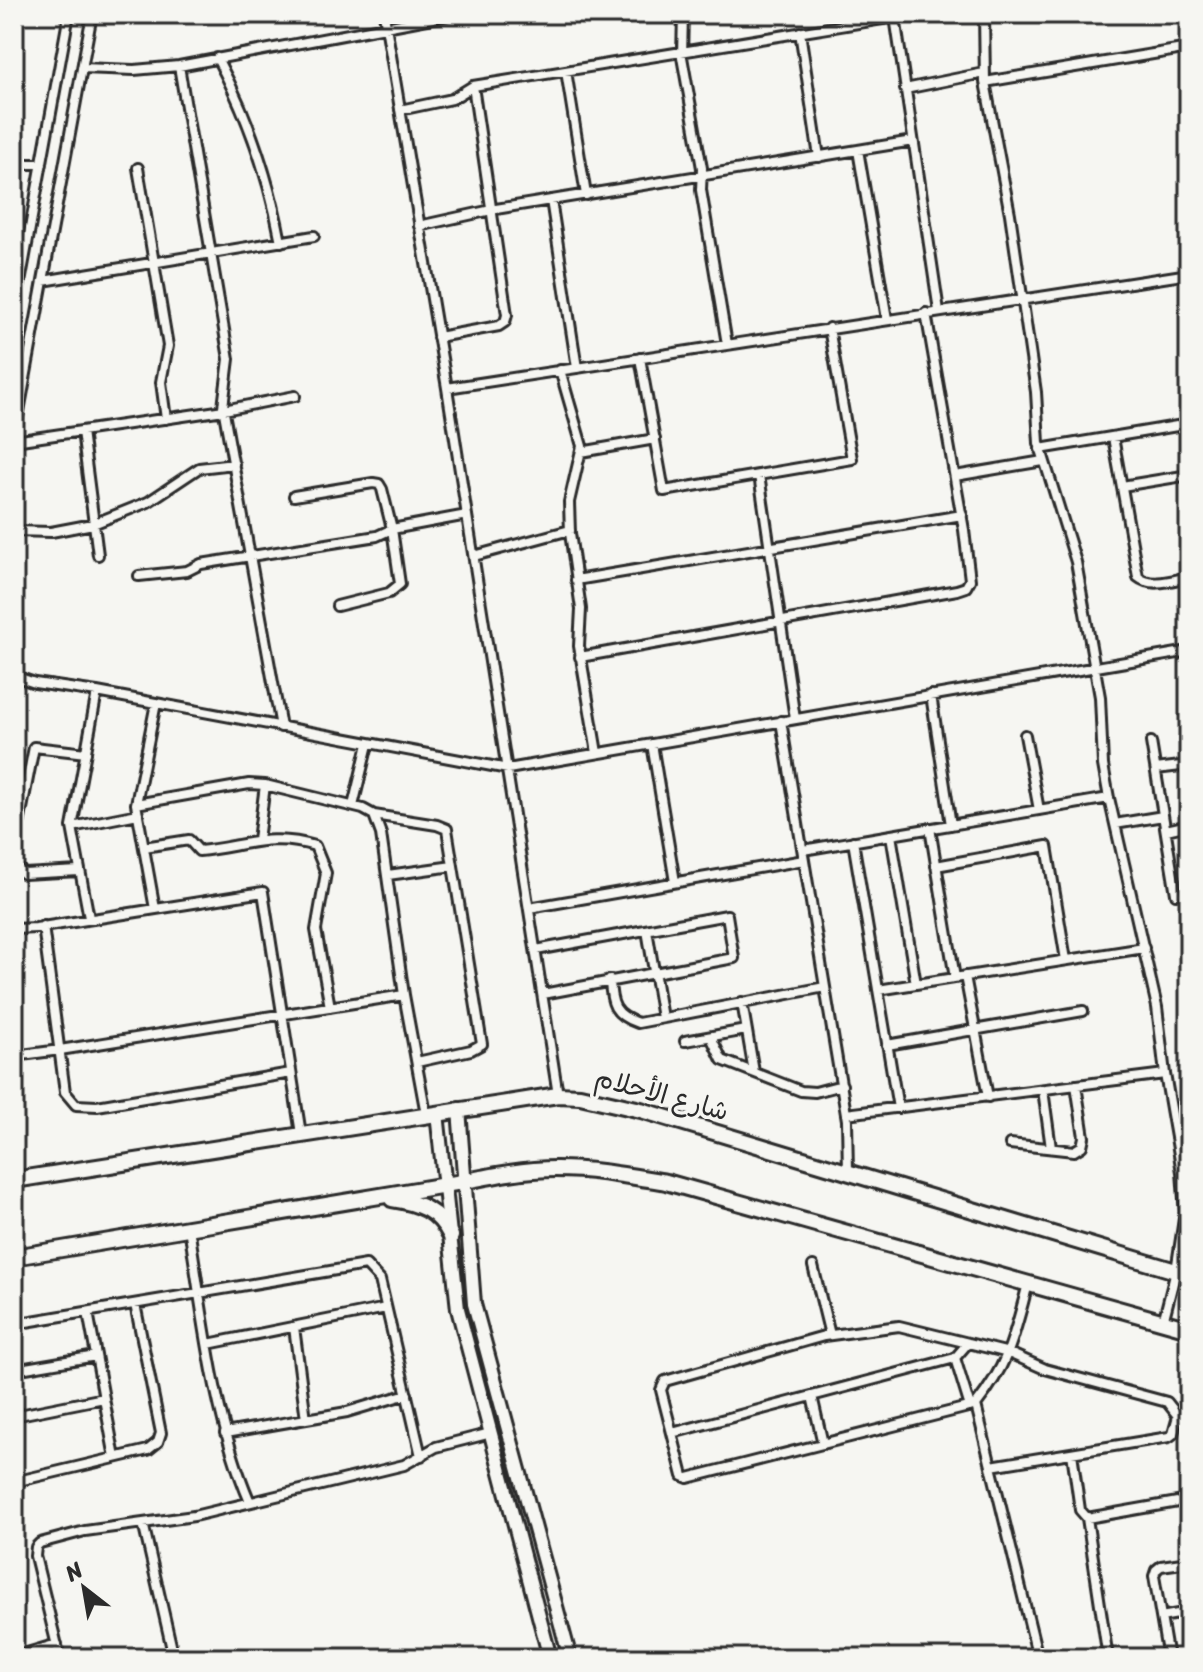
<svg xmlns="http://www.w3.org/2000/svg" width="1203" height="1672" viewBox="0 0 1203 1672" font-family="Sriracha,'Playpen Sans Arabic',sans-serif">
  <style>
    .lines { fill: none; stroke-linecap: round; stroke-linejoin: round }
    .street-casing { stroke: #2b2b2b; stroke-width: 14 }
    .secondary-casing { stroke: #2b2b2b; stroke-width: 18 }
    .primary-casing { stroke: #2b2b2b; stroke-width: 20 }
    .street { stroke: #f6f6f2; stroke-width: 8 }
    .secondary { stroke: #f6f6f2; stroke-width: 12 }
    .primary { stroke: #f6f6f2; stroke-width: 14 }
    .labels { text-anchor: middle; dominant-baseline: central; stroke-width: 7; stroke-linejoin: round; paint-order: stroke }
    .street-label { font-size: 26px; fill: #2b2b2b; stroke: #f6f6f2 }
  </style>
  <rect width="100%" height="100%" fill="#f6f6f2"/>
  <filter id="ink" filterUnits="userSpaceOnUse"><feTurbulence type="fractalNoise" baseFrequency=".0125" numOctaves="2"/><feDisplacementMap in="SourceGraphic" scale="16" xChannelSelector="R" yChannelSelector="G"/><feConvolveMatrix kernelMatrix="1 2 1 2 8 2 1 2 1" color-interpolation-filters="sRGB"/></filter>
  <g filter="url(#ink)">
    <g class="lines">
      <defs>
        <path id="street" d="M384,14L447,388L558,1095
          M683,14L682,57L702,168L701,190L727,344
          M984,14L985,82L1010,214L1036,392L1039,443L1076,562L1100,697L1103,765L1109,798L1157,1007L1165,1074L1182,1172L1185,1212L1176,1271L1163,1322
          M800,32L819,157
          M217,58C248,116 269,178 281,242
          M179,66L229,359L223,407L281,727
          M82,68L134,70L179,66L454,14
          M566,71L586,195
          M985,82L1189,48
          M905,89L984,73
          M400,110L452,99L473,86L895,17L939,311
          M858,150L887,319
          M14,164H42
          M138,168L168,346L161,382L166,419
          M551,200L577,368
          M419,226L496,209L913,141
          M43,281L314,236
          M14,316L69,14
          M438,337L499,326L505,322L507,315L473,86
          M640,358L664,491L852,459L829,328
          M560,370L582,446L569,502L570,533L581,609L579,646L597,753
          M447,388L1189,274
          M82,431L98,555
          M1113,437L1138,577C1151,588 1173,580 1189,577
          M14,439L92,14
          M14,441L224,410L295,396
          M1040,449L1189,424
          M581,452L655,439
          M759,475L795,719
          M955,476L1043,461
          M1122,486L1189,475
          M294,496L373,483L379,484L382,489L392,529L400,584L389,593L337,606
          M14,531L51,532L93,524L148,502L199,468L234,464
          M474,556L570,530
          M139,576L187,571L201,564L377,536L392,529L467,515
          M576,580L962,515
          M580,657L957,590L966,587L970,580L964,530L926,313
          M14,676L35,683L97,692L508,769L1189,651
          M931,695L951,825
          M781,721L847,1120L848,1172
          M1025,735L1039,810
          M1151,742L1176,894
          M652,744L675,882
          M1156,769L1189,765
          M136,804L249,784L265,785L363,809L374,815L381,834L404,995L426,1114
          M353,806L368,744
          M374,815L437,825L447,829L482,1044L471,1050L417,1062
          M1115,824L1163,816
          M72,827L138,814
          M930,828L955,978
          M1166,830L1189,825
          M891,835L916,984
          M258,840L265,785
          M853,841L898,1108
          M144,847L189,840L199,851C242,847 271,832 315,846L326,873L316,930L330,1007
          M14,850L34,747L86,753
          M803,850L1109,798
          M14,865L24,874L79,871
          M936,866L1047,846L1066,960
          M388,875L453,866
          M529,908L804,860
          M155,909L136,804L156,703
          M89,918L72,827L97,692
          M43,926L65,1092L76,1105L97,1106L291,1073
          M14,929L36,928L263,892L301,1134
          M647,930L662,1018
          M536,950L727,915L734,958L543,994
          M965,976L988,1097
          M610,980C611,1004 614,1015 638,1023L825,987
          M878,990L1144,948
          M742,1002L754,1072
          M711,1037L722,1060L801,1091L815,1092L842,1085
          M685,1041L746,1030
          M887,1045L1083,1011
          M14,1056L60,1050L404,995
          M1043,1090L1051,1148
          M846,1114L1165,1074
          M1010,1144L1074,1151L1082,1146L1084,1137L1076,1085
          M189,1228C204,1321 213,1415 250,1502
          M813,1266L830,1335
          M88,1312L115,1458
          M14,1324L366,1265L380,1280L421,1456
          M294,1327L306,1419
          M208,1344L386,1308
          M955,1358L970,1407
          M14,1370L96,1356
          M812,1396L823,1444
          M976,1405L1038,1658
          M14,1416L104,1398
          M225,1433L347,1412L407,1394
          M672,1433L955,1358L968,1343
          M1072,1453L1080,1510L1087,1518
          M991,1466L1169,1437L1173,1434L1178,1416L1167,1402L1045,1369L1009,1353L899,1326L824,1336L665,1381L661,1390L683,1476L688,1478L976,1405C1010,1362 1014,1335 1028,1284
          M14,1482L148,1450L158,1442L161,1433L135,1304
          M143,1523L174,1658
          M1161,1617L1189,1612
          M14,1657L57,1644
          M60,1658L35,1556L36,1547L40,1543L85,1531L194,1516L404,1465L436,1447L491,1433
          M1108,1658L1087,1518L1189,1500
          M1168,1658L1154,1576L1156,1570L1161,1566L1189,1562"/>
        <path id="secondary" d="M459,1109L474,1304L570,1658
          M437,1113L458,1309L550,1658"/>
        <path id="primary" d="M14,1180L558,1095L580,1096L641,1110L1189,1275
          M392,1199C419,1203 438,1210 451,1236
          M14,1257L446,1185C482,1178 518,1169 556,1169C593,1169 629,1176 666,1182L1189,1329"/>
      </defs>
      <use href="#street" class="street-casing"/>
      <use href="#secondary" class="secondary-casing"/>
      <use href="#primary" class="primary-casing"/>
      <use href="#street" class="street"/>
      <use href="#secondary" class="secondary"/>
      <use href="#primary" class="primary"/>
    </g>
  </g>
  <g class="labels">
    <g class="street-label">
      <text transform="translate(662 1094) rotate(15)">شارع الأحلام</text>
    </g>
  </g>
  <rect width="1203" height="1672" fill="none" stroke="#f6f6f2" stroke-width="48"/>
  <rect x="24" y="24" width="1155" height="1624" fill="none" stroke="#2b2b2b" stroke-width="3" filter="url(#ink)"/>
  <g transform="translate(84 1588) rotate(329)" stroke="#f6f6f2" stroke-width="6" paint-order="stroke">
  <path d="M0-6L14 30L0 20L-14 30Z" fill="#2b2b2b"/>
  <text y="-12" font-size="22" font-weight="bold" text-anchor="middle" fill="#2b2b2b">N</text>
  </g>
</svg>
